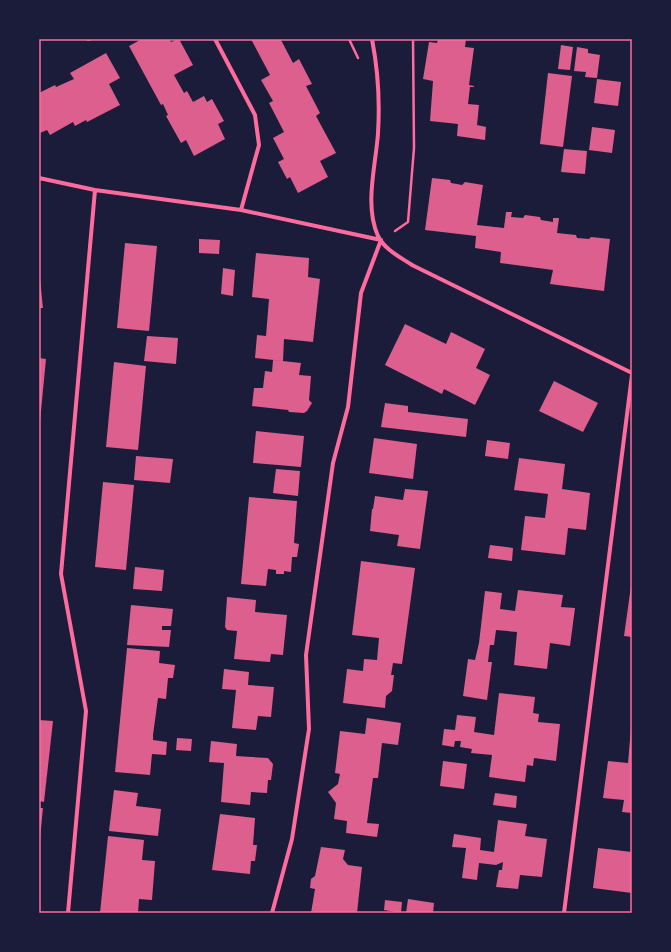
<svg xmlns="http://www.w3.org/2000/svg" width="671" height="952" viewBox="0 0 671 952" font-family="'Golos Text',sans-serif">
  <style>
    .building { fill: #dd5f8e }
    .lines { fill: none; stroke-linecap: round; stroke-linejoin: round }
    .path { stroke: #ff6b9d; stroke-width: 2.5 }
    .minor { stroke: #ff6b9d; stroke-width: 4 }
    .neatline { fill: none; stroke: #ff6b9d; stroke-width: 1.5 }
  </style>
  <rect width="100%" height="100%" fill="#1b1b3a"/>
  <path class="building" d="M142,39H169L171,42L179,39L193,65L174,75L184,93L187,91L193,102L204,96L207,102L212,99L224,121L218,124L225,139L194,156L186,140L181,143L166,116L168,115L163,104L161,105L129,46Z
    M251,39H284L281,40L293,63L299,59L312,84L306,86L320,113L316,116L336,153L320,161L328,177L298,193L290,177L287,179L278,162L284,159L273,138L284,132L269,103L273,101L261,80L270,75Z
    M438,39H466L465,47L474,48L469,85L474,86V87H470L468,104L479,105L477,125L486,127L485,140L457,136L458,124L430,121L433,81L423,79L429,42L437,43Z
    M561,45L573,47L570,70L558,69Z
    M577,47L588,49V53L600,55L597,78L585,77L586,72L574,71Z
    M106,53L120,78L109,84L120,105L87,122L86,120L75,126L73,122L50,135L47,130L40,133L39,93L55,85L56,87L74,79L70,73Z
    M548,73L572,76L563,147L540,144Z
    M597,79L621,82L618,106L594,103Z
    M592,127L615,130L612,153L589,150Z
    M564,149L587,151L585,174L561,172Z
    M432,178L450,180L451,183L457,184L462,185L465,182L483,185L477,225L504,228L506,212H512L511,217L523,218L525,215L540,217L541,220L553,222V218H559L557,233L576,235L577,238L589,239L591,237L610,239L604,291L550,284L553,270L500,263L501,252L475,248L476,236L425,230Z
    M199,239L220,240L219,254L199,253Z
    M125,243L157,246L149,331L117,328Z
    M256,253L309,258L308,277L320,279L313,342L284,339L283,361L255,358L257,335L266,336L269,299L252,297Z
    M223,268L235,270L233,296L221,294Z
    M39,269L43,308H39Z
    M405,324L446,344L451,332L485,349L476,368L490,375L475,405L444,389L442,394L385,365Z
    M147,336L178,338L176,364L144,361Z
    M39,358L46,359L40,421H39Z
    M273,360L301,363L299,375L311,376L309,400L312,403L307,411L304,413L289,412L288,410L252,406L254,388H263L265,371L272,372Z
    M114,362L146,366L138,450L106,447Z
    M554,381L598,403L583,432L539,411Z
    M385,403L408,406V412L468,419L466,437L381,427Z
    M256,431L304,436L301,467L253,463Z
    M374,438L417,444L413,479L369,473Z
    M487,440L510,443L508,459L485,456Z
    M136,456L173,459L170,483L134,480Z
    M519,458L565,464L562,489L590,493L586,530L568,528L565,555L521,550L525,516L545,518L548,494L514,490Z
    M276,469L300,471L298,496L273,493Z
    M103,482L134,485L126,570L95,567Z
    M405,489L428,491L420,549L397,546L399,535L370,531L372,509H373L375,496L403,500Z
    M249,497L297,501L294,543L299,544L297,557H292L291,572L284,571V574H276V570L268,569L266,586L241,584Z
    M490,545L513,548L512,561L488,558Z
    M361,561L415,568L402,664L393,663L391,675H394L392,691L386,696L385,708L343,703L347,669L363,671L364,659L377,660L379,638L352,635Z
    M135,567L164,570L162,591L133,589Z
    M631,586H632V637L624,636Z
    M518,590L563,595L561,607L575,608L570,646L550,643L547,669L514,665L517,632L496,630L494,645H490L488,662H492L487,700L463,696L468,659L475,660L479,643L485,591L502,593L500,609L515,611Z
    M227,597L256,600L255,612L287,615L283,655L271,654L270,662L234,659L237,631L227,630L225,627Z
    M131,605L173,609L171,626H162V630H171L169,647L127,645Z
    M127,648L160,651L159,663L175,665L173,678H168L166,699L158,698L153,735V740L167,742L166,755L152,754L150,775L115,772Z
    M224,669L249,672L248,685L274,687L271,717L258,716L256,730L232,728L236,690L222,689Z
    M499,693L535,697L533,713L539,714L538,722L560,724L556,761L534,758L533,766L527,765L525,782L489,777L492,755L471,753L472,749L460,747L461,741H455L454,747L442,745L444,729L455,730L457,715L476,717L474,732L494,735Z
    M367,718L401,723L398,745L382,743L378,778H373L367,823L379,824L377,837L346,833L347,821L334,819L336,803L328,792L338,784L340,774L335,773L340,731L365,734Z
    M39,720L53,721L44,802L39,801Z
    M631,728H632V813L622,812L624,800L603,798L608,761L628,763Z
    M177,738L192,739L191,751L176,750Z
    M211,741L237,744L236,756L268,758L273,764L271,780H268L267,793L251,792L250,805L221,802L224,763L209,762Z
    M443,761L467,764L464,789L440,786Z
    M114,790L138,793L136,806L161,809L158,836L109,831Z
    M495,793L517,796L516,808L493,805Z
    M39,808H43L40,838H39Z
    M220,814L255,818L253,845H257L255,861H251L250,874L212,870Z
    M498,820L527,824L525,836L547,839L542,877L520,875L518,889L496,887L499,870H502L503,862L496,865L479,863L477,880L462,878L466,848L452,847L454,834L481,838L480,850L494,852Z
    M108,836L144,840L142,860L155,861L152,900L139,899L138,913H100Z
    M321,847L345,850L343,859L348,865L362,867L357,913H311L315,889L310,888L311,879L315,876Z
    M598,848L632,852V893L593,888Z
    M408,899L434,903L433,913H406Z
    M385,900L402,902L401,913L384,910Z"/>
  <g class="lines">
    <path class="path" d="M349,39L358,58
      M395,231L408,222L414,148L413,39"/>
    <path class="minor" d="M88,39H89
      M215,39L255,115L259,145L241,210
      M372,39C378,70 380,101 378,133C376,165 364,205 378,236C385,250 400,257 412,265L632,373
      M39,178L95,190L241,210L381,240
      M68,913L86,711L61,574L95,190
      M272,913L292,839L309,729L306,655L333,463L348,407L361,293L381,240
      M564,913L632,375"/>
  </g>
  <rect width="671" height="952" fill="none" stroke="#1b1b3a" stroke-width="80"/>
  <rect x="40" y="40" width="591" height="872" class="neatline"/>
</svg>
